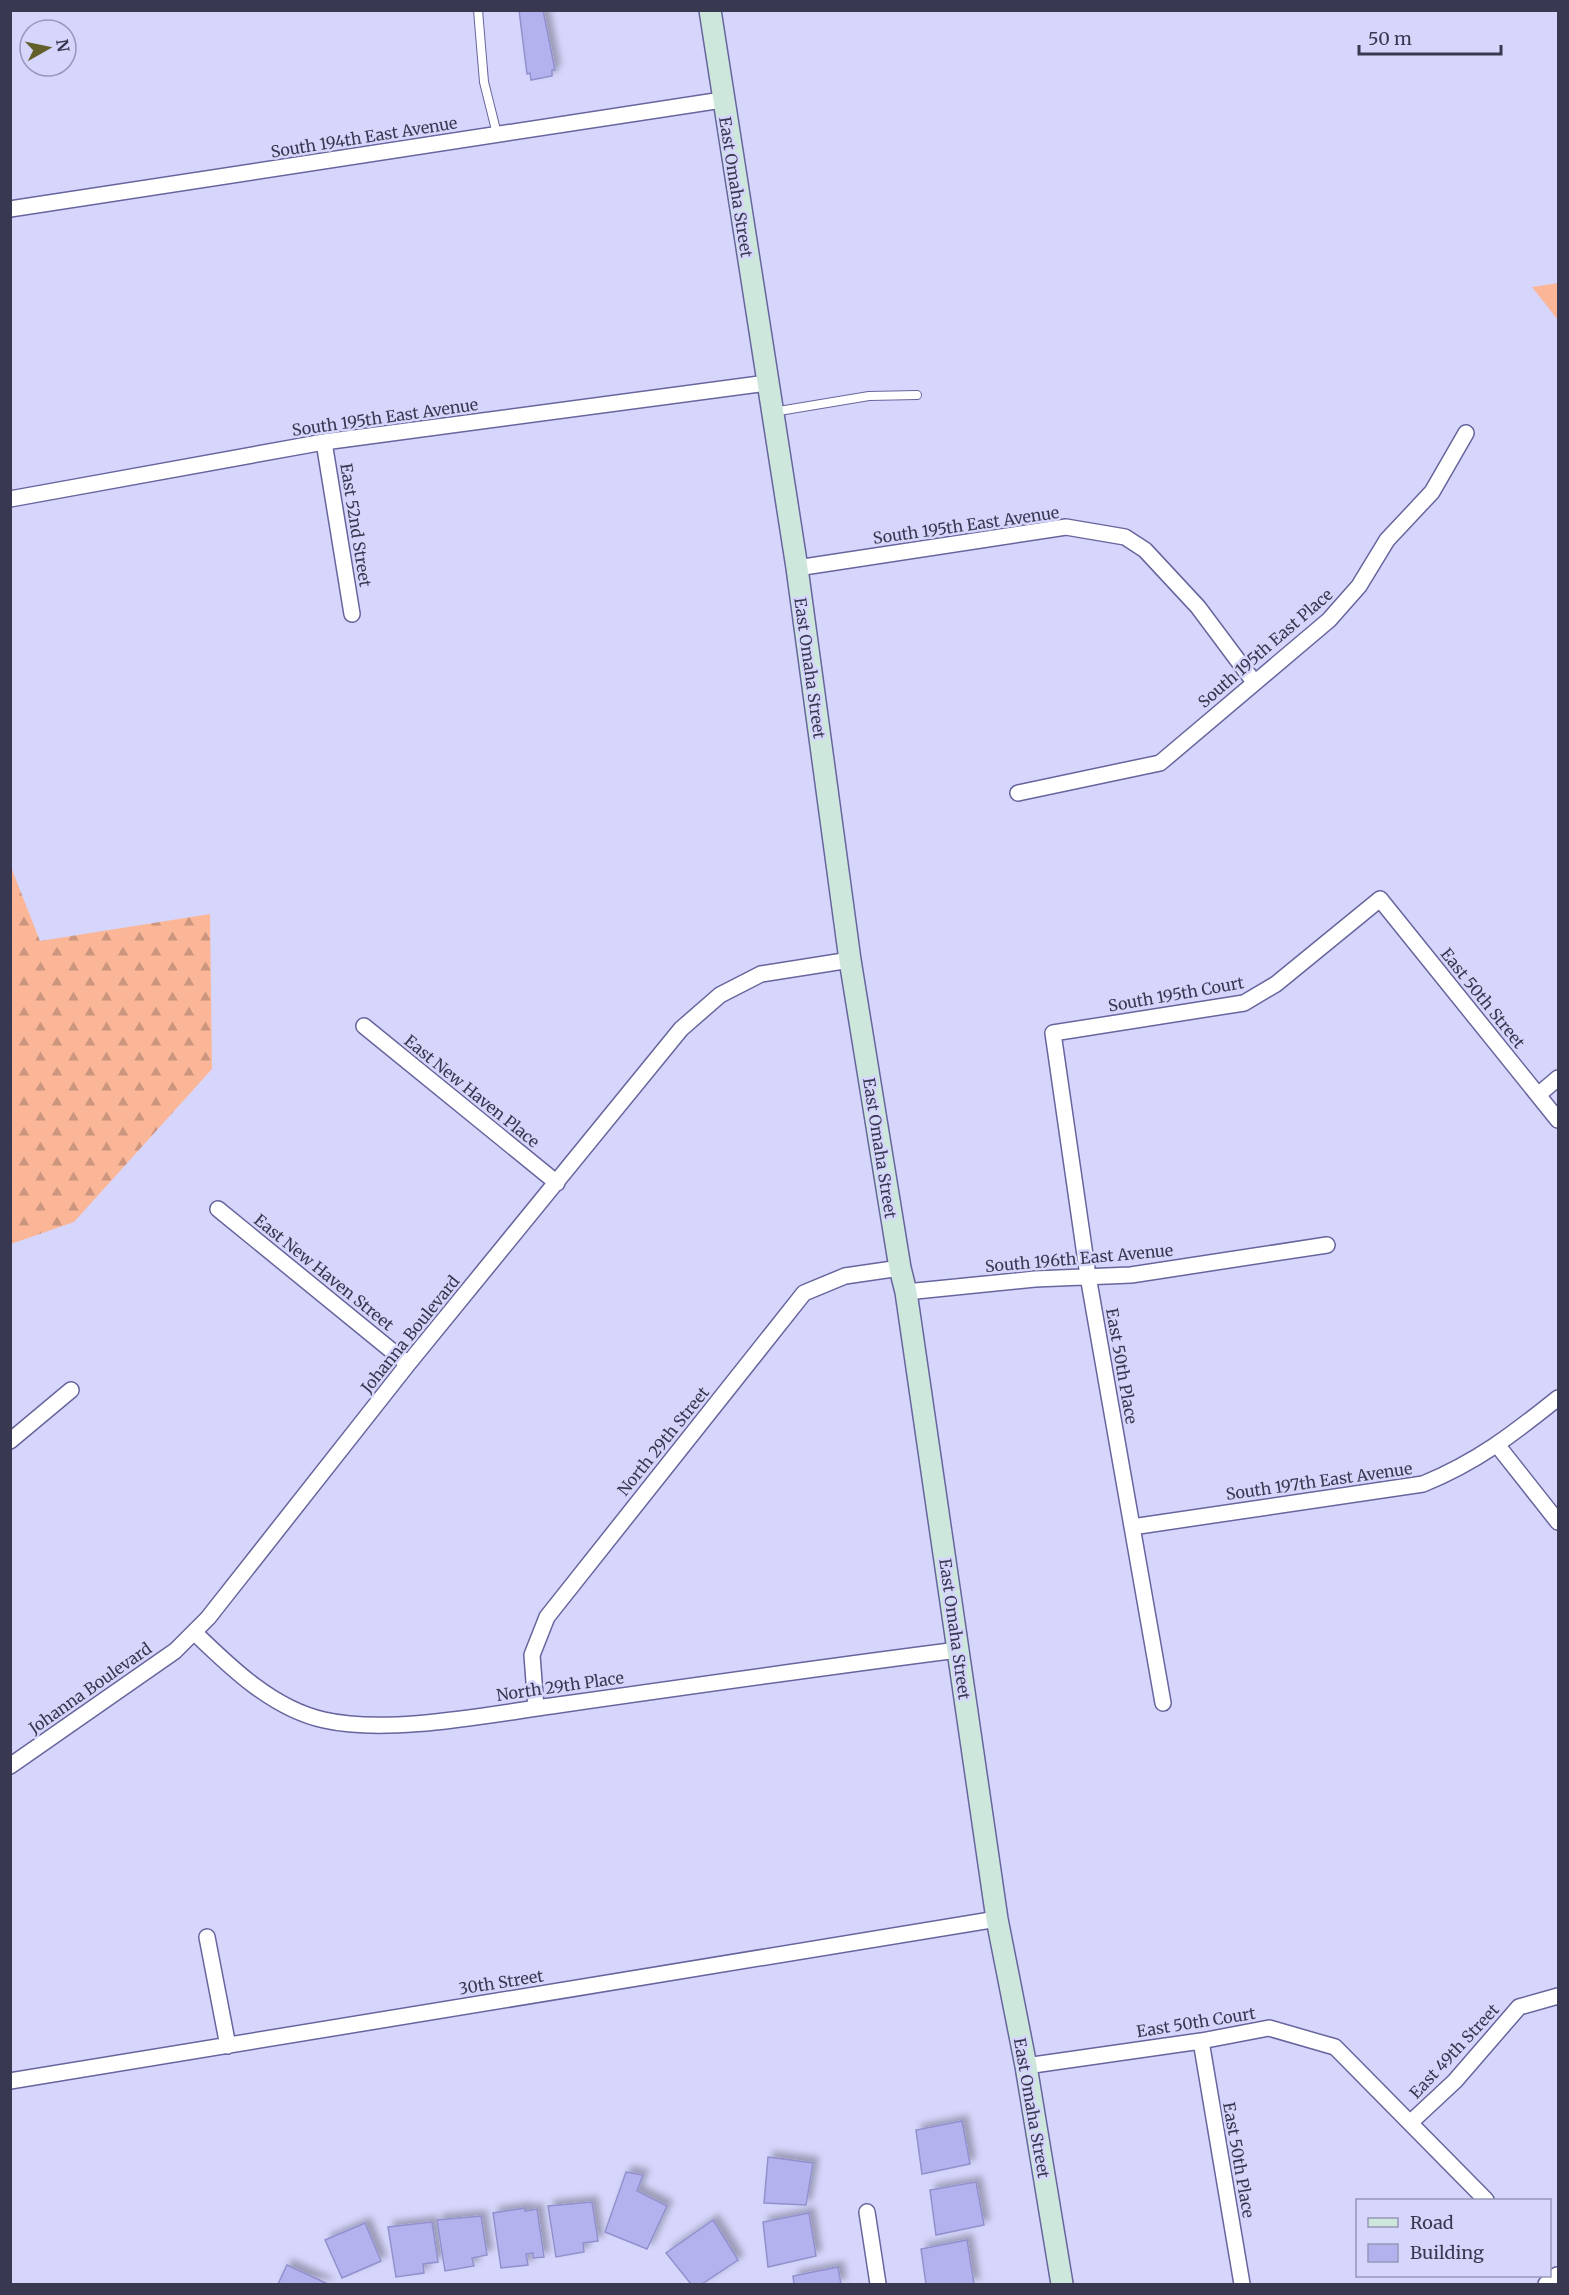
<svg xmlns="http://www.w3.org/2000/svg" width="1569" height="2295" viewBox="0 0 1569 2295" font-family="Merriweather,serif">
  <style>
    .forest { fill: url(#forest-firs) }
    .park { fill: #fbb697 }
    .building { fill: #b3b2ef; stroke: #9290cc; stroke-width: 1.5; filter: url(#shadow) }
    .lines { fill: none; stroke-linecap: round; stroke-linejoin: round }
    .lane-casing { stroke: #67659d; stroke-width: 10 }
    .street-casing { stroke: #67659d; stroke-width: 18 }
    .secondary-casing { stroke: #67659d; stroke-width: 24 }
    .lane { stroke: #fff; stroke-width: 8 }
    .street { stroke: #fff; stroke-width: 15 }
    .secondary { stroke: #cee7dd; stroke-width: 21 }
    .labels { text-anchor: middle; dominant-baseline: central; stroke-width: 5; stroke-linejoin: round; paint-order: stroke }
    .street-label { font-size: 16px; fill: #383851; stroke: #d6d6fc }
  </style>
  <defs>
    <pattern id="forest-firs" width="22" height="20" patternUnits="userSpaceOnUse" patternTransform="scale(1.5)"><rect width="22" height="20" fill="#fbb697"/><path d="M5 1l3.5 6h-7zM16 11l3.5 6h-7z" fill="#cc957e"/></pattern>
    <filter id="shadow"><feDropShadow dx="5.5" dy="-5.5" stdDeviation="3" flood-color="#0004"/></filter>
  </defs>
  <rect width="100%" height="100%" fill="#d6d6fc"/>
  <path class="forest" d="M11,867L40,941L210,914L212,1069L74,1222L11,1244Z"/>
  <path class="park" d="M1558,283V320L1532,287Z"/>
  <path class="building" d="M519,10H543L555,70H552V76L531,80L530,73L527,74Z
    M962,2121L970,2164L922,2174L916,2130Z
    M768,2157L813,2163L806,2205L764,2203Z
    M626,2172L643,2175L637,2191L667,2206L647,2249L605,2232Z
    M976,2182L984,2225L936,2235L930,2190Z
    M592,2202L598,2241L583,2243L584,2252L556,2257L548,2206Z
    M525,2208V2211L537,2209L544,2257L533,2258V2253L526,2254L528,2265L501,2268L493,2213Z
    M809,2213L816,2256L768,2267L763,2222Z
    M481,2216L487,2255L472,2258L474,2266L445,2271L437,2220Z
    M713,2220L738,2260L702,2284H691L666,2253Z
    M432,2222L438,2262L423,2264L424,2273L396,2277L388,2227Z
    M365,2223L381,2261L342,2278L325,2240Z
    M967,2240L974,2284H926L921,2249Z
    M287,2265L328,2284H278Z
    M838,2267L841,2284H794L793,2276Z"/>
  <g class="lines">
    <defs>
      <path id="lane" d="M478,10L484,82L497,134
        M773,412L869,396L917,395"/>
      <path id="street" d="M10,209L722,100
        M324,442L352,614
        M10,499L324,442L767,383
        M797,568L1066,527L1125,537L1145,550L1198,607L1254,682
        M1018,793L1160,763L1329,620L1359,586L1387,540L1432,492L1466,433
        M364,1026L557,1183
        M1538,1095L1558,1078
        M218,1209L408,1364
        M906,1292L1035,1279L1131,1275L1327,1245
        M10,1441L71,1390
        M1498,1446L1558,1522
        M1132,1527L1423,1484C1477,1462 1513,1434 1558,1398
        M194,1632C230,1667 273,1709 324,1720C389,1735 491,1714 558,1705C691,1686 824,1667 958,1650
        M1163,1703L1088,1276L1053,1033L1244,1003L1276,984L1380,899L1558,1120
        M536,1708L532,1655L547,1617L804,1293L845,1276L900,1268
        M10,1766L175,1651L208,1618L408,1364L681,1029L720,995L761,974L850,960
        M207,1937L228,2046
        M1201,2041L1242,2284
        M1026,2066L1201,2041L1269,2028L1335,2047L1486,2200
        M10,2081L997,1919
        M1411,2122L1455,2081L1519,2007L1558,1996
        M867,2212L878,2284
        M1546,2284L1557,2275"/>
      <path id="secondary" d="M710,10L797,568L850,960L900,1268L906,1292L997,1919L1026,2066L1062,2284"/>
    </defs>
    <use href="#lane" class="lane-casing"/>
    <use href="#street" class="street-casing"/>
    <use href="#secondary" class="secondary-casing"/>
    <use href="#lane" class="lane"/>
    <use href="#street" class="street"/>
    <use href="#secondary" class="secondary"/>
  </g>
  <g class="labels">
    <g class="street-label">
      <text transform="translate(364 137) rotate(-9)">South 194th East Avenue</text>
      <text transform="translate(736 187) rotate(81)">East Omaha Street</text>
      <text transform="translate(385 417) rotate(-8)">South 195th East Avenue</text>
      <text transform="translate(356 525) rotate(81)">East 52nd Street</text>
      <text transform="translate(966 525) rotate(-8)">South 195th East Avenue</text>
      <text transform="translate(1265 648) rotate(-41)">South 195th East Place</text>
      <text transform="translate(810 668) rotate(82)">East Omaha Street</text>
      <text transform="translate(1176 994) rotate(-10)">South 195th Court</text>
      <text transform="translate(1483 998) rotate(51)">East 50th Street</text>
      <text transform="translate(472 1091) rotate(39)">East New Haven Place</text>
      <text transform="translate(880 1148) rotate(81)">East Omaha Street</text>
      <text transform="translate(1079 1258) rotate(-5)">South 196th East Avenue</text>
      <text transform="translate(324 1272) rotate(39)">East New Haven Street</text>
      <text transform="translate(410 1334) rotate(-51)">Johanna Boulevard</text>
      <text transform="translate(1122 1366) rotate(80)">East 50th Place</text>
      <text transform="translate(663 1441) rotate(-51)">North 29th Street</text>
      <text transform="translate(1319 1481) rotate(-8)">South 197th East Avenue</text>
      <text transform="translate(955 1629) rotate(82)">East Omaha Street</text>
      <text transform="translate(560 1686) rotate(-8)">North 29th Place</text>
      <text transform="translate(90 1688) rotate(-35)">Johanna Boulevard</text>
      <text transform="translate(501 1982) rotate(-9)">30th Street</text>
      <text transform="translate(1196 2022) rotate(-9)">East 50th Court</text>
      <text transform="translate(1454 2051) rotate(-47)">East 49th Street</text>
      <text transform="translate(1032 2108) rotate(80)">East Omaha Street</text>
      <text transform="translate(1239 2160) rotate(80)">East 50th Place</text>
    </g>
  </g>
  <rect width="1569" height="2295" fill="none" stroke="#383851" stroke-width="24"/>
  <rect x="1356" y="2199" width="195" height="78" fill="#d6d6fc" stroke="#9797b8" stroke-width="1.5"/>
  <rect x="1368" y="2218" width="30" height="9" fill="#cee7dd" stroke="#9797b8" stroke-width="1.5"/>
  <text x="1410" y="2229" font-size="18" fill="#383851">Road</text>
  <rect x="1368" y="2244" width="30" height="18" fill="#b3b2ef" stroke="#9797b8" stroke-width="1.5"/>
  <text x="1410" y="2259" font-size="18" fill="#383851">Building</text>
  <g transform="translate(48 48) rotate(81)"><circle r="28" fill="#d6d6fc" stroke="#9797b8" stroke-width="1.5"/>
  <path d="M0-4.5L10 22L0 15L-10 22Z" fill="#625f2b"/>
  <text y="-9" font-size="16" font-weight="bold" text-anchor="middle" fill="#383851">N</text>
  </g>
  <path d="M1359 45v9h142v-9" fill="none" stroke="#383851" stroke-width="3"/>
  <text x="1368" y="45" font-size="18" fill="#383851" stroke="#d6d6fc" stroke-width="4.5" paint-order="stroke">50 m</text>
</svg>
